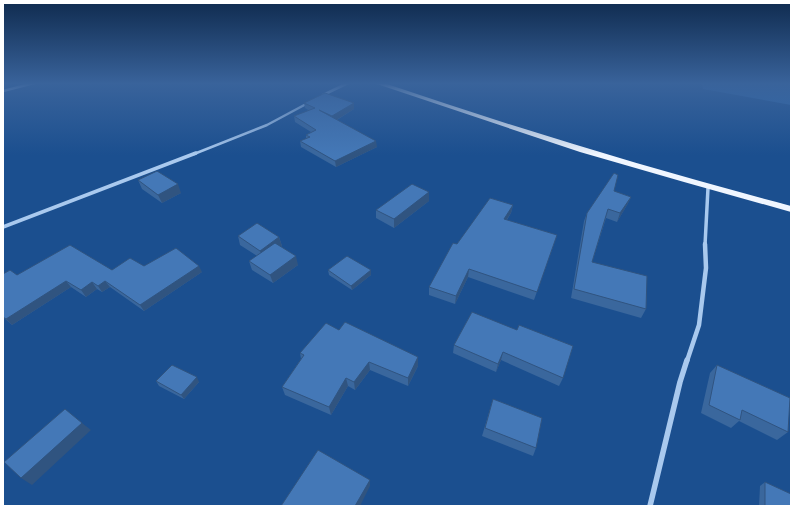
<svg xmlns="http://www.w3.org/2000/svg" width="794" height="509" viewBox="0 0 794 509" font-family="'IBM Plex Sans',sans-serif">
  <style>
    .green { fill: #2e69ad }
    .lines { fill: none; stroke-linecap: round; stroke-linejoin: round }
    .street-far3 { stroke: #a9c9ee; stroke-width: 2.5 }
    .street-far2 { stroke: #a9c9ee; stroke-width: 3.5 }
    .street-far1 { stroke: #a9c9ee; stroke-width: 4.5 }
    .street { stroke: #a9c9ee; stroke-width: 5.5 }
    .primary { fill: #f0f6ff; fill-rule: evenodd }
    .wall { fill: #3a679d }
    .shaded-wall { fill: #305480 }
    .building { fill: #4478b7; stroke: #305480 }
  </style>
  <rect width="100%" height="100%" fill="#1b4f8f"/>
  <path class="green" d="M702,83H791V105L703,89Z"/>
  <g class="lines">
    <path class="street-far3" d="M3,91L34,83
      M323,95L348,83
      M194,154L267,125L308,103"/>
    <path class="street-far2" d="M3,227L196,153
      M705,245L708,188"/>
    <path class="street-far1" d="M687,361L699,325L706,268L705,244"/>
    <path class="street" d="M650,506L680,382L687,360"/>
    <path class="primary" d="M374,83H384C519,129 654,170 791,206V212L684,182L580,152Z"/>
  </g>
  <path class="wall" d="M304,103H354V109L337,120L377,147L336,167L301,147L300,141L306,139V135L311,132L295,122L294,116L310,111L305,108Z
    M138,180L181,193L162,203L142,189Z
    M614,191L631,197L627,205L617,222L606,218L592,262L646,309L641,318L571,298L584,221L587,213Z
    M429,201L394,228L376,218V210Z
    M513,205L511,213L507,220L557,235L534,300L468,277L455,304L429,295V287Z
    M238,236L279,237L282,246H281L298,265L273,283L252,270L249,261L257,256L240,245Z
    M144,266L202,272L144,311L110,287L102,292L97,289L86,297L71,287L12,325L3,317V274L17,275L112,270Z
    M328,270L371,275L352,290L329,275Z
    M472,312L563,378L559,386L501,360L496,372L453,353L454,345Z
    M339,330L418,366L408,386L370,370L355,390L348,386L331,415L285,395L282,387L301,359L300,353Z
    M717,365L788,432L777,440L739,421L731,428L701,413L710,373Z
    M156,381L199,382L184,399L159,386Z
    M493,399L536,448L533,456L482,436Z
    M765,482L791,506H759L760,486Z"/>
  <path class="shaded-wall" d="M354,103V109L333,122L332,116Z
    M376,141L377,147L336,167L335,161Z
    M178,184L181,193L162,203L158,195Z
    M429,192V201L394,228V219Z
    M631,197L627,205L617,222L620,213Z
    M513,205L511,213L502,227L504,219Z
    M279,237L282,246L263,259L260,251Z
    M296,256L298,265L273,283L270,275Z
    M199,266L202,272L144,311L140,305Z
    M469,269L468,277L455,304L456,296Z
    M371,270V275L352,290L351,286Z
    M66,281L71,287L12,325L6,319Z
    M105,281L110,287L102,292L98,286Z
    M92,282L97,289L86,297L81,290Z
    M503,352L501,360L496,372L498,364Z
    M418,357V366L408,386V378Z
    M369,362L370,370L355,390L354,382Z
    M197,377L199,382L184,399L181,395Z
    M346,378L348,386L331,415L329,407Z
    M82,423L91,430L32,485L21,478Z
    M370,480V486L360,506H355Z"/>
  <path class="building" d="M325,93L354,103L332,116L319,110L376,141L335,161L300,141L310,137L306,135L316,130L294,116L315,108L304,103Z
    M157,171L178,184L158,195L138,180Z
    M614,173L618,175L614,191L631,197L620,213L608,209L592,262L647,276L646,309L574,289L587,213Z
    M412,184L429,192L394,219L376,210Z
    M490,198L513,205L504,219L557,235L537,292L469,269L456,296L429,287L453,243L457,244Z
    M257,223L279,237L260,251L238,236Z
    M275,243L296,256L270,275L249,261Z
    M70,245L112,270L130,258L144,266L176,248L199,266L140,305L105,281L98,286L92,282L81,290L66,281L6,319L3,317V274L10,270L17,275Z
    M347,256L371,270L351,286L328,270Z
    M472,312L517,330L519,325L573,346L563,378L503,352L498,364L454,345Z
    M345,322L418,357L408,378L369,362L354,382L346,378L329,407L282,387L304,355L300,353L326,323L339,330Z
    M172,365L197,377L181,395L156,381Z
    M717,365L790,398L788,432L742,410L740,420L709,405Z
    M493,399L542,418L536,448L485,428Z
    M65,409L82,423L21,478L4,462Z
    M318,450L370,480L355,506H281Z
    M765,482L791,494V506H765Z"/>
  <linearGradient id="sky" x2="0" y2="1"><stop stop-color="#0f2b4f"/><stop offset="0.54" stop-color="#39639b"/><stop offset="1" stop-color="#39639b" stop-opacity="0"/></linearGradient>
  <rect width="794" height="155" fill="url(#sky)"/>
  <rect width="794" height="509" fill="none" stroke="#ffffff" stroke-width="8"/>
</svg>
